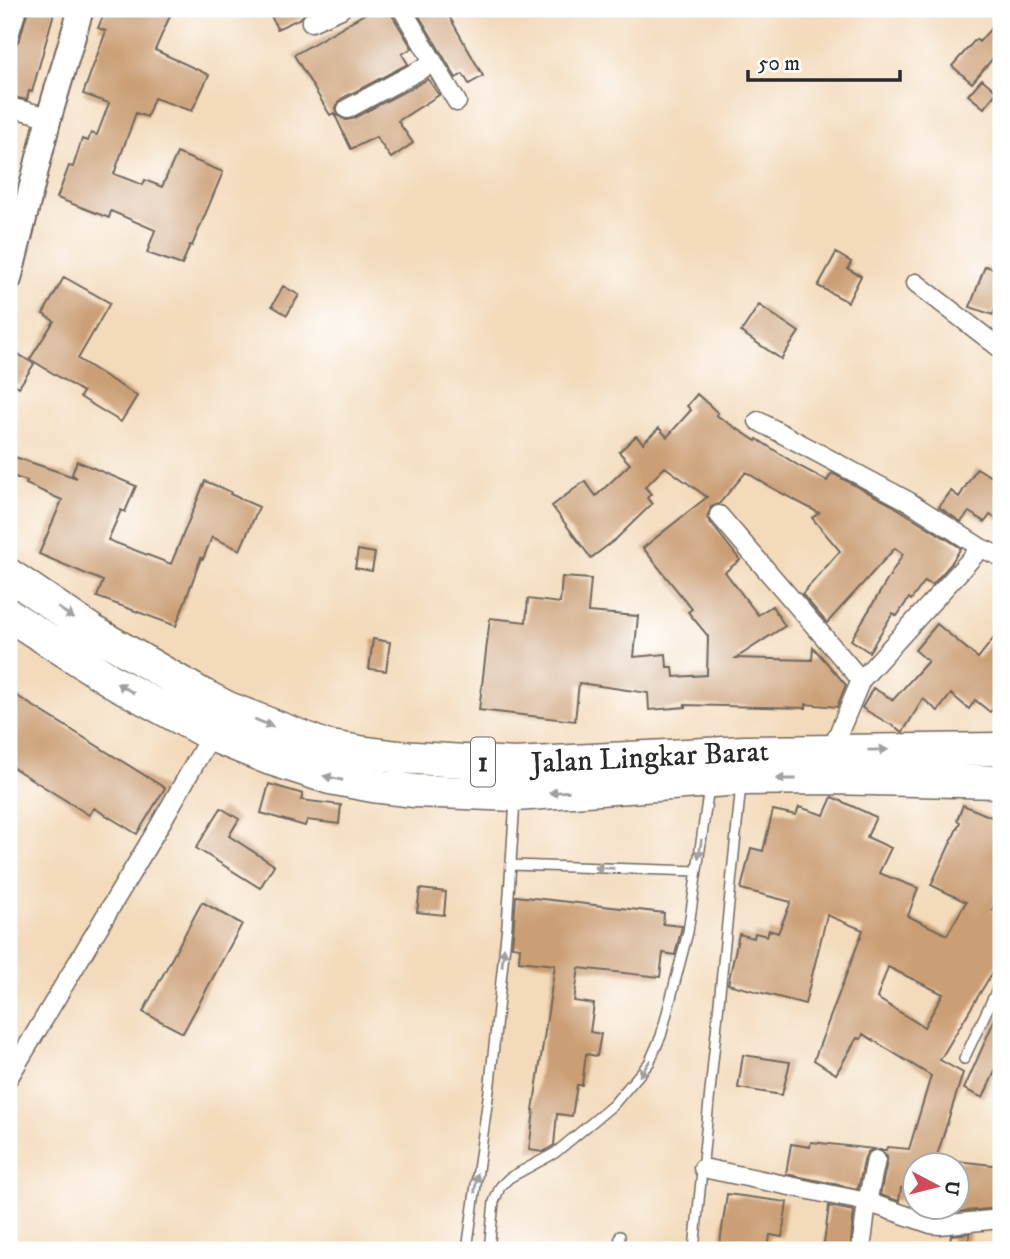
<svg xmlns="http://www.w3.org/2000/svg" width="1010" height="1259" viewBox="0 0 1010 1259" font-family="'IM FELL DW Pica',serif">
  <style>
    .building { fill: #cb9f75; fill-rule: evenodd }
    .lines { fill: none; stroke-linecap: round; stroke-linejoin: round }
    .lane-casing { stroke: #71685d; stroke-width: 12 }
    .street-casing { stroke: #71685d; stroke-width: 21 }
    .secondary-casing { stroke: #71685d; stroke-width: 28 }
    .highway-casing { stroke: #71685d; stroke-width: 35 }
    .lane { stroke: #fff; stroke-width: 9 }
    .street { stroke: #fff; stroke-width: 18 }
    .secondary { stroke: #fff; stroke-width: 24 }
    .highway { stroke: #fff; stroke-width: 32 }
    .oneway { fill: #a0a0a0 }
    .labels { text-anchor: middle; dominant-baseline: central; stroke-width: 6; stroke-linejoin: round; paint-order: stroke }
    .shield { fill: #fff; stroke: #6b6b6b; stroke-width: 2 }
    .shield-label { font-size: 28px; font-weight: bold; fill: #2b2b2b }
    .street-label { font-size: 30px; fill: #2b2b2b; stroke: #fff }
  </style>
  <rect width="100%" height="100%" fill="#fff"/>
  <filter id="ink" filterUnits="userSpaceOnUse"><feTurbulence type="fractalNoise" baseFrequency=".0143" numOctaves="2"/><feDisplacementMap in="SourceGraphic" scale="14" xChannelSelector="R" yChannelSelector="G"/><feConvolveMatrix kernelMatrix="1 2 1 2 8 2 1 2 1" color-interpolation-filters="sRGB"/></filter>
  <filter id="wash" filterUnits="userSpaceOnUse"><feTurbulence type="fractalNoise" baseFrequency=".00686" numOctaves="4" result="noise"/><feDisplacementMap in="SourceGraphic" scale="28" xChannelSelector="R" yChannelSelector="G"/><feGaussianBlur stdDeviation="1.57" result="paint"/><feColorMatrix in="noise" values="0 0 0 0 0 0 0 0 0 0 0 0 0 0 0 0 0 1.4 0 .05"/><feComposite in="paint" operator="in"/></filter>
  <g filter="url(#wash)">
    <rect width="100%" height="100%" fill="#f3daba"/>
    <g id="blocks">
      <path class="building" d="M28,9H55L32,92L29,91L27,100L9,96V58L12,46L17,43L20,38Z
        M106,9H173L155,50L209,75L192,111L154,98L147,117L136,113L114,174L143,185L145,180L162,187L177,153L223,172L192,246L190,245L182,265L147,253L155,230L111,211L109,218L57,198L69,166L73,167L82,139L88,141L91,133L97,135L109,103L83,94L106,31L98,28Z
        M268,9H313L306,12L301,18L277,29Z
        M373,9H391L392,15L412,48L402,54L408,64L341,99L336,108L337,115L346,120L352,119L428,79L439,95L398,121L413,143L391,158L376,137L351,149L334,113L330,115L294,55Z
        M415,9H445L483,76L469,84L463,74L456,78Z
        M1001,17V49L972,83L952,66L976,39L979,42Z
        M982,79L997,92L984,108L968,95Z
        M836,253L851,262L848,269L861,276L848,302L818,286Z
        M985,266L1001,271V290L993,315L970,307Z
        M64,277L110,303L78,359L137,396L121,422L80,397L83,392L30,359L54,321L43,314Z
        M283,286L299,295L287,315L272,306Z
        M759,305L799,332L781,359L741,332Z
        M15,352L34,364L19,387L9,380V362Z
        M697,394L718,413L716,415L756,441L757,439L799,466L827,481L832,473L892,505L961,548L950,565L932,585L925,581L911,600L909,598L897,616L893,613L869,652L851,640L903,554L895,548L827,623L802,594L840,551L812,518L819,513L770,487L746,472L719,504L711,507L707,518L740,560L725,572L758,615L772,606L785,626L736,658L812,660L813,647L846,685L837,707L806,704V708L685,705L686,707L649,710L648,693L579,683L575,721L479,710L490,618L526,622L528,599L560,603L562,577L591,579L588,612L638,616L634,657L666,654L667,667H673L674,677L707,675L708,636L688,612L692,609L643,548L707,497L665,467L645,487L651,494L647,498L652,504L616,539L591,558L552,506L585,481L596,496L630,464L619,452L636,436L643,443L659,428L667,437L691,410L687,406Z
        M9,455L77,478L72,474L77,461L136,486L125,512L121,510L108,540L171,564L205,481L231,492L230,494L259,507L240,550L212,537L203,559L201,558L176,626L97,597L103,581L39,554L62,500L26,484L27,481L9,475Z
        M977,468L1001,483V521L990,515L985,522L969,512L961,522L939,507L951,491L959,497Z
        M358,550L375,553L372,571L355,568Z
        M937,624L978,658L1001,629V715L993,709L990,712L975,700L969,709L951,694L938,711L923,699L903,732L862,708L873,688L893,700L928,661L915,650Z
        M373,639L390,642L386,671L369,669Z
        M9,691L165,788L137,834L94,808L89,815L9,765Z
        M269,784L303,794L301,800L341,805L339,824L307,820L305,826L261,813Z
        M832,797L876,817L867,837L891,848L879,873L918,888L908,916L947,935L966,902L931,885L960,822L957,820L963,805L1001,821V891L992,910L1001,915V958L940,1060L963,1073L934,1165H915V1190L901,1188L899,1201L880,1195L887,1162V1156L880,1150H886L887,1147L909,1149L931,1076L863,1034L861,1039L857,1038L836,1074L814,1060L863,930L827,915L805,1004L728,984L739,934L754,938L755,933L767,936L769,930L778,933L791,902L741,889L751,848L763,851L773,810L796,815L799,807L824,815ZM888,967L943,994L924,1027L877,998Z
        M221,808L239,819L229,836L274,865L260,888L196,848Z
        M420,889L446,892L444,915L417,912Z
        M516,896L664,913L663,924L682,926L675,955L663,953L660,977L579,968L574,1001L594,1004L590,1032L601,1034L597,1056L586,1054L582,1085H577L572,1116L557,1114L554,1145L543,1152L529,1150L534,1110H533L555,965L519,961L520,947L512,946Z
        M202,902L242,924L183,1033L143,1012Z
        M1001,1005V1058L983,1098L964,1089Z
        M743,1055L790,1062L782,1095L738,1088Z
        M811,1142L874,1149L868,1152L865,1157L858,1189L786,1174L791,1144L810,1147Z
        M957,1161L1001,1166V1208L954,1212L955,1207H957Z
        M727,1194L787,1202L782,1237L770,1235L768,1250L720,1243Z
        M829,1206L854,1211L850,1250H823Z
        M970,1233L968,1250H949L951,1235Z"/>
    </g>
  </g>
  <g filter="url(#ink)">
    <use href="#blocks" fill-opacity="0" stroke="#71685d" stroke-width="2"/>
    <g class="lines">
      <defs>
        <path id="lane" d="M511,865L697,871
          M964,1059L1001,981
          M467,1250L490,1083L507,925L515,800
          M489,1250L494,1202L500,1187L509,1178L555,1153L613,1105L649,1063L661,1036L688,932L709,787
          M619,1250L620,1236
          M694,1250L741,785"/>
        <path id="street" d="M402,9L457,102
          M311,22L341,9
          M9,35L17,9
          M9,107L49,117
          M347,109L433,63
          M916,283L1001,349
          M758,421L908,501L981,548
          M719,515L861,680
          M831,751L861,680L981,548L1001,557
          M9,1077L158,828L211,735
          M703,1168L867,1202L931,1224L939,1225L1001,1219
          M861,1250L867,1202L876,1160"/>
        <path id="secondary" d="M9,279L49,117L81,9"/>
        <path id="highway" d="M9,575L95,633L199,693L228,708L325,746L360,752L399,757L514,764L744,752L1001,749
          M9,615L112,681L211,735L268,758L330,778L373,786L415,791L515,795L741,779L829,778L1001,782"/>
      </defs>
      <use href="#lane" class="lane-casing"/>
      <use href="#street" class="street-casing"/>
      <use href="#secondary" class="secondary-casing"/>
      <use href="#highway" class="highway-casing"/>
      <use href="#lane" class="lane"/>
      <use href="#street" class="street"/>
      <use href="#secondary" class="secondary"/>
      <use href="#highway" class="highway"/>
    </g>
    <defs><path id="oneway-solid" d="M-6-.8H1V-3.2L6.5 0L1 3.2V.8H-6Z" transform="scale(1.75)"/></defs>
    <g class="oneway">
      <use href="#oneway-solid" transform="translate(66 613) rotate(34)"/>
      <use href="#oneway-solid" transform="translate(125 688) rotate(-150)"/>
      <use href="#oneway-solid" transform="translate(264 723) rotate(22)"/>
      <use href="#oneway-solid" transform="translate(878 750) rotate(-1)"/>
      <use href="#oneway-solid" transform="translate(333 778) rotate(-167)"/>
      <use href="#oneway-solid" transform="translate(786 779) rotate(180)"/>
      <use href="#oneway-solid" transform="translate(559 792) rotate(176)"/>
      <use href="#oneway-solid" transform="translate(700 849) rotate(98)"/>
      <use href="#oneway-solid" transform="translate(604 868) rotate(-178)"/>
      <use href="#oneway-solid" transform="translate(503 957) rotate(-84)"/>
      <use href="#oneway-solid" transform="translate(645 1068) rotate(124)"/>
      <use href="#oneway-solid" transform="translate(476 1183) rotate(-82)"/>
    </g>
  </g>
  <g class="labels">
    <rect class="shield" x="471" y="737.5" width="24" height="49" rx="5"/>
    <g class="shield-label">
      <text x="483" y="762">1</text>
    </g>
    <g class="street-label">
      <text transform="translate(650 758) rotate(-3)">Jalan Lingkar Barat</text>
    </g>
  </g>
  <rect width="1010" height="1259" fill="none" stroke="#fff" stroke-width="35"/>
  <g transform="translate(936 1186) rotate(97)"><circle r="33" fill="#ffffff" stroke="#aaaaaa" stroke-width="2"/>
  <path d="M0-5L12 26L0 18L-12 26Z" fill="#d1495b"/>
  <text y="-10" font-size="19" font-weight="bold" text-anchor="middle" fill="#2b2b2b">U</text>
  </g>
  <path d="M748 70v10h152v-10" fill="none" stroke="#2b2b2b" stroke-width="3.5"/>
  <text x="758" y="70" font-size="21" fill="#2b2b2b" stroke="#ffffff" stroke-width="5" paint-order="stroke">50 m</text>
</svg>
